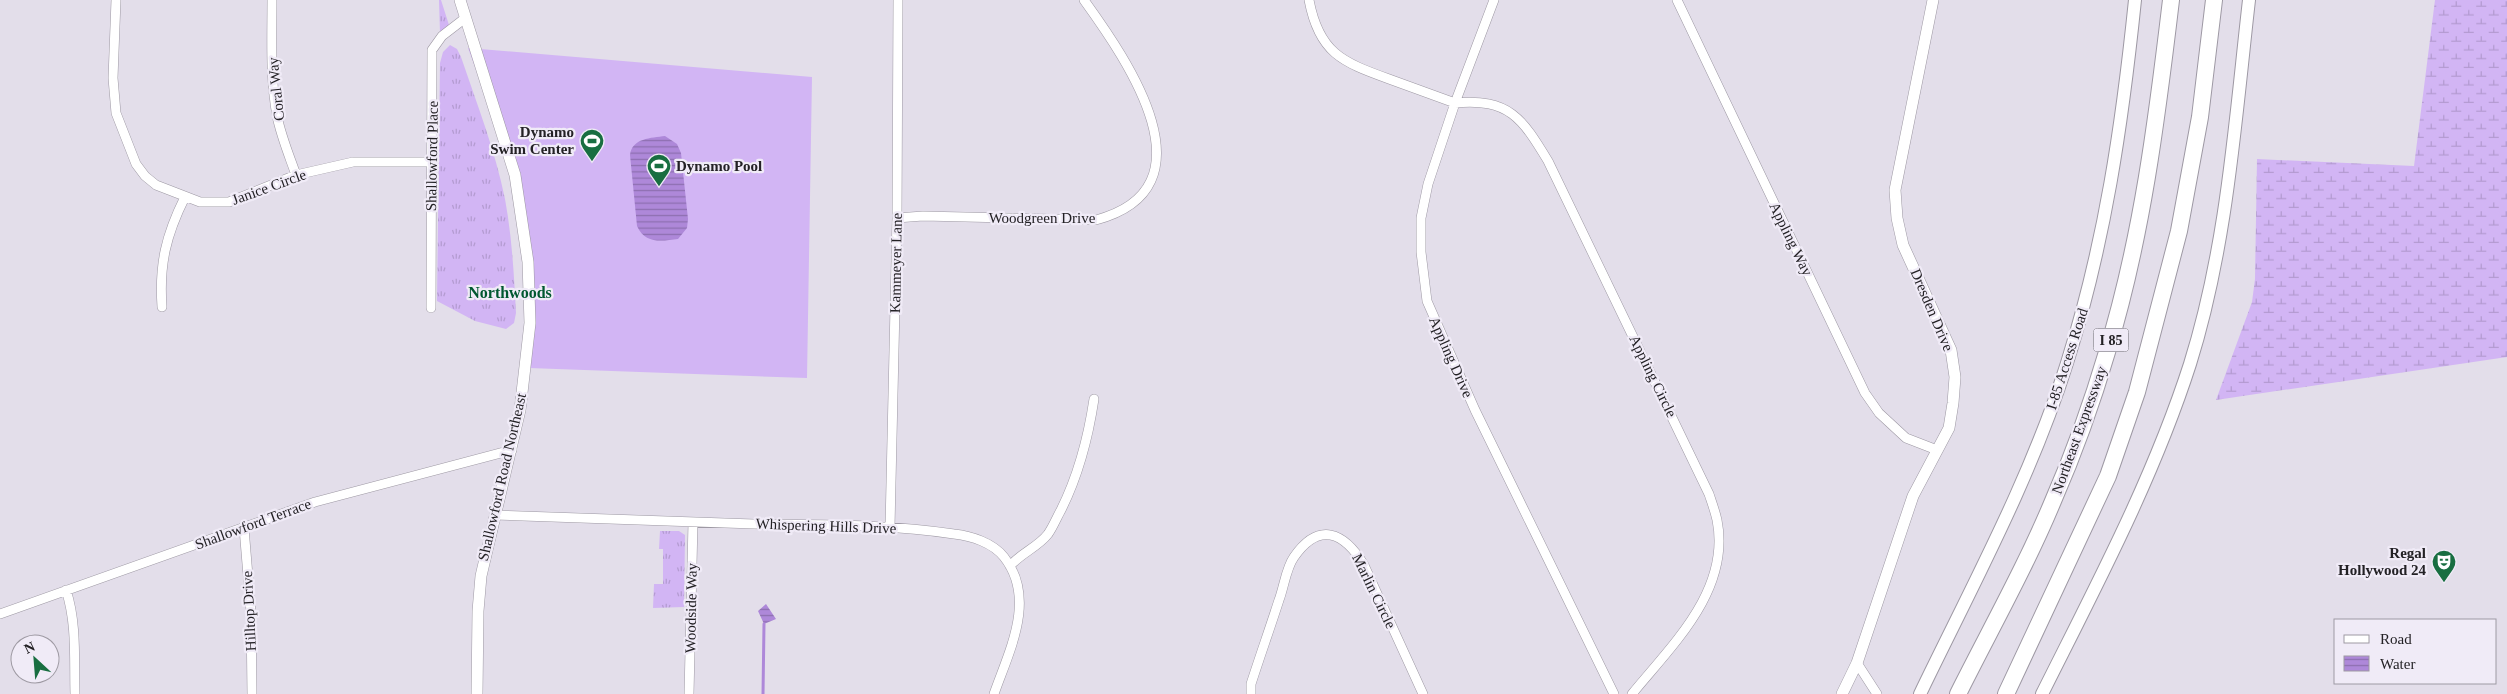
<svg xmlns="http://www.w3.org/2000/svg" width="2507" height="694" viewBox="0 0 2507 694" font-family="'Times New Roman',serif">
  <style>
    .grass { fill: url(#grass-tufts) }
    .wetland { fill: url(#wetland-marsh) }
    .pitch { fill: #d2b5f4 }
    .water { fill: url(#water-rules) }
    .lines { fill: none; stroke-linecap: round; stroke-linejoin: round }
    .stream { stroke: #ae88d9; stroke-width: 3 }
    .minor-casing { stroke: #9d98a3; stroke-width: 10 }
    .tertiary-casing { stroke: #9d98a3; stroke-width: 12 }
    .secondary-casing { stroke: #9d98a3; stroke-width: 14 }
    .motorway-casing { stroke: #9d98a3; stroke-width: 18 }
    .minor { stroke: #fff; stroke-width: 9 }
    .tertiary { stroke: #fff; stroke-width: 11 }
    .secondary { stroke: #fff; stroke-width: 12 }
    .motorway { stroke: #fff; stroke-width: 16 }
    .labels { text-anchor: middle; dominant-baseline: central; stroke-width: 4.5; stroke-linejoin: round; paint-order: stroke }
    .shield { fill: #f0ebf7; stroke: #605e64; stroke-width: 1 }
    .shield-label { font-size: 14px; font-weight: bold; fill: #232125 }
    .street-label { font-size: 15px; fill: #232125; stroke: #f0ebf7 }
    .poi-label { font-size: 15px; font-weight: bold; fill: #232125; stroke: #f0ebf7; text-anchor: end }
    .neighbourhood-label { font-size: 16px; font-weight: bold; fill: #005830; stroke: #f0ebf7 }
  </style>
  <defs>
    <pattern id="grass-tufts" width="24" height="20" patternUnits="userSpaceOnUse" patternTransform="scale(1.25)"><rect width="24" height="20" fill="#d2b5f4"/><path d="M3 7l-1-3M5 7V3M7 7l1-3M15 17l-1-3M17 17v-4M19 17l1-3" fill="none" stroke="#b49bd1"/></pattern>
    <pattern id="wetland-marsh" width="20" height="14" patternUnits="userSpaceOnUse" patternTransform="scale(1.25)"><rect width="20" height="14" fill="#d2b5f4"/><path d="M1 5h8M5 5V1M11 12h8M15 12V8" fill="none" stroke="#b49bd1"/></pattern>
    <pattern id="water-rules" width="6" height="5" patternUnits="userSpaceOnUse" patternTransform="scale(1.25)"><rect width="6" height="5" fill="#ae88d9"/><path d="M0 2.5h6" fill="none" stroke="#8d6fb0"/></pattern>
  </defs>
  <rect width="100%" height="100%" fill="#e3deea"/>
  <path class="grass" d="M439,0H441L449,25L440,33Z
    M450,45L457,49L461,57C477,104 495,150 505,199C512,237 514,275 516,313L514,323L506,329L475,321L437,301L440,63L443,52Z
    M660,531H679L685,535L684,607L653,608L654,584H663V549H659Z"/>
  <path class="wetland" d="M2435,0H2507V357L2216,400L2252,302L2255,279L2257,159L2414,166Z"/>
  <path class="pitch" d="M468,48L812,77L807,378L529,368L527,273L510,161Z"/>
  <path class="water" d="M665,136L677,144L681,153L688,219L687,228L678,239C661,241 645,244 637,226L630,155C632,138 651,138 665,136Z
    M766,604L776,619L764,624L758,611Z"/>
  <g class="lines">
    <path class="stream" d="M763,694L764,624"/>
    <defs>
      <path id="minor" d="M116,0L113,78L116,113L136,164L145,176L156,185L200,202H229L296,175L353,162H431
        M272,0C272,38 270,78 277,116C281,136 289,155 296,175
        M1309,0C1319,53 1342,62 1389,79C1411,87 1433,95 1455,103C1509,98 1522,118 1548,161L1709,494C1712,503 1715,511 1717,520C1731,590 1672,645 1632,694
        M1494,0L1455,103L1428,184L1421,218V252L1427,301L1475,410L1614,694
        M1677,0L1865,393L1879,413L1906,438L1937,450
        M897,218L923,216L1096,220C1216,188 1128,61 1084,0
        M162,307C159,264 166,235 185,197
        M431,308L432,50L442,36L464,19
        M496,515C582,518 668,521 754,524C820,525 888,524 954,534C972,536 993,543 1004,557C1037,599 1009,651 994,694
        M890,527L897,218L898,0
        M244,528L251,612L252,694
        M1010,566C1021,553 1038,547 1048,534C1053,527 1057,517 1061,510C1079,474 1088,439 1094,399
        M66,590C77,623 74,660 75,694
        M0,614L315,502L512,450
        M1857,663L1877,694
        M689,694L693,522
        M1251,694V684C1260,656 1270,628 1279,600C1284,587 1286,568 1294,557C1319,521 1344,532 1364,565L1423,694"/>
      <path id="tertiary" d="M460,0L515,175L528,262L530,323L520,410L481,576L478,611L477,694
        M1842,694L1857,663L1913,496L1949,428L1953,403L1955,377L1951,350L1903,245L1897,218L1895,190L1933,0"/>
      <path id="secondary" d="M1920,694C1972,586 2031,478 2067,363C2105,242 2122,126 2135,0
        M2042,694C2096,586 2153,479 2190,364C2227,246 2235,122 2249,0"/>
      <path id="motorway" d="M1958,694C1990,630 2026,566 2053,501C2074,453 2092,403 2107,352C2142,238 2157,118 2171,0
        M2006,694L2108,476L2137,392L2179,231L2200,117L2214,0"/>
    </defs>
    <use href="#minor" class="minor-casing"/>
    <use href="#tertiary" class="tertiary-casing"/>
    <use href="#secondary" class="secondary-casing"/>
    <use href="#motorway" class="motorway-casing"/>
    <use href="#minor" class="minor"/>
    <use href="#tertiary" class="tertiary"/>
    <use href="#secondary" class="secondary"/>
    <use href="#motorway" class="motorway"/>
  </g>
  <defs>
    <symbol id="stadium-pin" viewBox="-11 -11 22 30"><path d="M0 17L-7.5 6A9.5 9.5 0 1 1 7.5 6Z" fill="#186e41" stroke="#f0ebf7"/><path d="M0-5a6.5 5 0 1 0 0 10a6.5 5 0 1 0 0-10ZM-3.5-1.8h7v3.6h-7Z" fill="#fff"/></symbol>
    <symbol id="theatre-pin" viewBox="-11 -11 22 30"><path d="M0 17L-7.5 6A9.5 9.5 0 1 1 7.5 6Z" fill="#186e41" stroke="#f0ebf7"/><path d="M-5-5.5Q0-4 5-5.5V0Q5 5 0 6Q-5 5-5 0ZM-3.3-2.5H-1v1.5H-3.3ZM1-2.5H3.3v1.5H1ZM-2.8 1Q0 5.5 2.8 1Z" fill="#fff"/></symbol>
  </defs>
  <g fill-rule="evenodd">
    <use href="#stadium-pin" x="578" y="127" width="28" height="38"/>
    <use href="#stadium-pin" x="645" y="152" width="28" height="38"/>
    <use href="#theatre-pin" x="2430" y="548" width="28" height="38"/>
  </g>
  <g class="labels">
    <rect class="shield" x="2093.5" y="328.5" width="35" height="23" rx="4"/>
    <g class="shield-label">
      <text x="2111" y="340">I 85</text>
    </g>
    <g class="street-label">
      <text transform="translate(276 89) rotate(-96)">Coral Way</text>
      <text transform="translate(432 156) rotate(-89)">Shallowford Place</text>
      <text transform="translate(269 187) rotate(-20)">Janice Circle</text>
      <text x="1042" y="218">Woodgreen Drive</text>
      <text transform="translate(1791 239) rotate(64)">Appling Way</text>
      <text transform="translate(896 263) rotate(-89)">Kammeyer Lane</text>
      <text transform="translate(1932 310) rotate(67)">Dresden Drive</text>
      <text transform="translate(1451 357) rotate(66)">Appling Drive</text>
      <text transform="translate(2067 359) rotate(-72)">I-85 Access Road</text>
      <text transform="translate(1653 376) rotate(64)">Appling Circle</text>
      <text transform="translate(2079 430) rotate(-70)">Northeast Expressway</text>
      <text transform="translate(502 477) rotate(-77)">Shallowford Road Northeast</text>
      <text transform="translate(253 524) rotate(-20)">Shallowford Terrace</text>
      <text transform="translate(826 526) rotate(2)">Whispering Hills Drive</text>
      <text transform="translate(1374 591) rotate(64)">Marlin Circle</text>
      <text transform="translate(691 608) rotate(-89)">Woodside Way</text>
      <text transform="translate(249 611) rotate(-93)">Hilltop Drive</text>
    </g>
    <g class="poi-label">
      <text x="574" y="132">Dynamo<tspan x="574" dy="17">Swim Center</tspan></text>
      <text x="676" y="166" text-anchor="start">Dynamo Pool</text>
      <text x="2426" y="553">Regal<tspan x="2426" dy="17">Hollywood 24</tspan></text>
    </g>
    <g class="neighbourhood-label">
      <text x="510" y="292">Northwoods</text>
    </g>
  </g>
  <rect x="2334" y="619" width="162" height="65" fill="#f0ebf7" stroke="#9e9aa3"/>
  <rect x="2344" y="635" width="25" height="8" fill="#ffffff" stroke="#9e9aa3"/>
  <text x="2380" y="644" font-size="15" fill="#232125">Road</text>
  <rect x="2344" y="656" width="25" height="15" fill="url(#water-rules)" stroke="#9e9aa3"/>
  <text x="2380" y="669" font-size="15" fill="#232125">Water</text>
  <g transform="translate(35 659) rotate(334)"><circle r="24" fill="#f0ebf7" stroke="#9e9aa3"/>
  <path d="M0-4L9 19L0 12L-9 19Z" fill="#186e41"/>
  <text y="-8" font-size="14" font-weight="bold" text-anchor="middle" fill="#232125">N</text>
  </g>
</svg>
